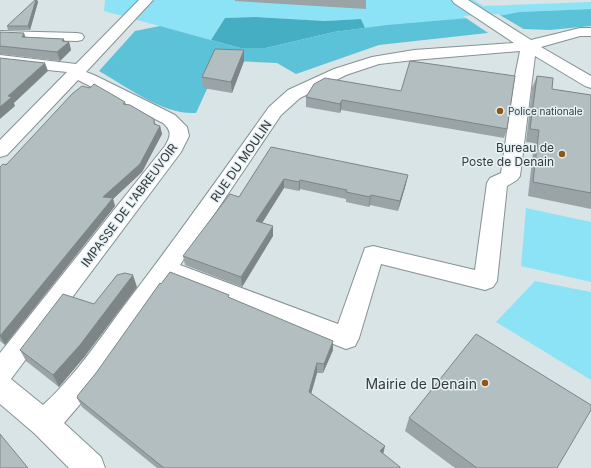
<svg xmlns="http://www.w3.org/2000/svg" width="591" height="468" viewBox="0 0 591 468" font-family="Inter,sans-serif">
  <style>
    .green { fill: #8de3f6 }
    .forest { fill: #45aec2 }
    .water { fill: #5bc2d7 }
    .pier { fill: #d8e4e6 }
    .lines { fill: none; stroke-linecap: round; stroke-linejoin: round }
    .minor-casing { stroke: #869193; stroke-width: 2 }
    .minor { fill: #fff; fill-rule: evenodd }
    .wall { fill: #9aa3a6 }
    .shaded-wall { fill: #7d8587 }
    .building { fill: #b3bec1; stroke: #7d8587 }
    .poi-dot { fill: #915613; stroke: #e5f1f4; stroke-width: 1.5 }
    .labels { text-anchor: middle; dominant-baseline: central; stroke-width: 3; stroke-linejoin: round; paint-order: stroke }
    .far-poi-label { font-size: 10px; fill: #363a3b; stroke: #e5f1f4; text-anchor: start }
    .poi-label { font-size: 12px; fill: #363a3b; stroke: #e5f1f4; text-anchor: end }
    .street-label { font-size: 12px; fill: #363a3b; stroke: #e5f1f4 }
    .near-poi-label { font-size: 14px; fill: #363a3b; stroke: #e5f1f4; text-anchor: end }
  </style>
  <rect width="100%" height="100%" fill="#d8e4e6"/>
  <path class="green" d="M105,0H474L483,6L591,2V9L519,12L504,15L365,28L360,19L325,21L255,17L225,18L211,40L104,11Z
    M526,208L591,222V282L521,266Z
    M535,281L591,292V380L496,322Z"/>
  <path class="forest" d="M255,17L325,21L361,19L365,28L334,32L266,48H240L211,40L225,18Z"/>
  <path class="water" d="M591,9V26L550,30L524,29L379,45L296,74L277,63L236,61L207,89L196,113C163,115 127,87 99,71L135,31L160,26L240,48H266L334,32L387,25L504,15L519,12Z"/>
  <path class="pier" d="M498,14L527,31L491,35L463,16Z"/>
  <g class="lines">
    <defs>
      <path id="minor" d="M139,0H153L86,72L94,75L175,115L187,127L189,136L181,152L11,379L43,405C75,376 99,340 124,306C174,241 221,174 269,107L288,90L334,69L372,57L414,50L514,43L454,3L452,0H468L531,40L580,28H591V36H580L541,47L591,76V88L585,86L535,56L520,176L517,180L507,186L497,281L493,287L485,290L381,264L359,338L355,346L346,349L170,280L99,382L64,423L101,457L105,468H69L34,433L0,404V353L165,146C171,136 172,131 163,123L78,80L7,155L0,157V140L67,72L0,65V55L76,64ZM520,51L515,76L501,173L490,178L487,183L475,270L373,246L365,248L338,324L180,265L281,115L300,98L346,75L379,64L414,60Z
        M0,31L77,33L82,34L84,37L82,40L77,41L0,39Z"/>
    </defs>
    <use href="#minor" class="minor-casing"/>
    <use href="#minor" class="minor"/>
  </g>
  <path class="wall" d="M35,0H37L38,2L30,30H8L7,26Z
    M235,0H366V9L235,1Z
    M0,32L25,37L64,39V41L69,42L71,50L60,61L0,54Z
    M244,61L232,93L203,88L202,77Z
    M537,76L552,89L591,95V209L528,196L534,143L526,142L532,88Z
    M314,84L507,129L504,138L341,110L340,113L306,107V97Z
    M125,102L126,104L154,119L156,125L160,126L162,134L142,172L113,199L115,206L5,345L0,341V167Z
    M271,147L406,184L398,211L370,205L369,207L346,202V199L300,189L299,191L284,188L262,223L273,236L242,287L185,265L183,256L239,197Z
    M137,287L85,356L59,387L26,361L20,350L94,304Z
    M229,298L333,350L323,373H317L311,394L383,454L400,467V468H157L82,407L77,398L96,373Z
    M409,418L557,468H455L405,431Z"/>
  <path class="shaded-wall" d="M36,0H37L38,2L30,30L28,26Z
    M24,33L27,41L22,37Z
    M64,39L65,45L69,42L71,50L60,61L57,52L62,41Z
    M244,50V61L232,93L231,82Z
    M45,63L48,71L14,103L15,106L0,119V107L8,96Z
    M342,100L341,110L340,113V104Z
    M160,126L162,134L142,172L113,199L115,206L5,345L0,336L103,197Z
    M408,175L406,184L398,211L400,201Z
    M284,179V188L257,231L256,221Z
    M300,180V189L299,191V182Z
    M371,195L370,205L369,207L370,197Z
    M273,226V236L242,287L241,277Z
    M133,275L137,287L85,356L59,387L53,375Z
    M333,341V350L323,373L324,364Z
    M317,363V373L309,401V392Z
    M385,446L383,455L380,451Z"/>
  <path class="building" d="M35,0H36L28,26H7Z
    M0,32L24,33L22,37L64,39L62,41L69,42L57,52L0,46Z
    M215,49L244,50L231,82L202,77Z
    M0,58L45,63L8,96L12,97L0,107Z
    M410,61L515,76L507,129L342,100L340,104L306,97L314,84L325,78L401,91Z
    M537,76L553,78L552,89L591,95V193L533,182L539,130L530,129Z
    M94,84L125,102L123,104L130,105L154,119V124L160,126L140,164L103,197L113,198L0,336V167L3,164L6,165L72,94L82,86L90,88Z
    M271,147L408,175L400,201L371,195L370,197L346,192L347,190L300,180L299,182L284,179L256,221L273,226L241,277L183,256L230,194L239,197Z
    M170,272L229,295L228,297L333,341L324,364L317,363L309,392L385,446L380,451L400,467V468H164L77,398L78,395L96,373L160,283L161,284Z
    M125,273L133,275L80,345L53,375L20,350L63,294L94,304L117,275Z
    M476,334L591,405V410L557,468H477L409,418Z
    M0,434L28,468H0Z"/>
  <g class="poi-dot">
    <circle cx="500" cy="111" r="4"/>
    <circle cx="562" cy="154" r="4"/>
    <circle cx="485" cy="383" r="4"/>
  </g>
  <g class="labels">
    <g class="far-poi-label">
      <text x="508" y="111">Police nationale</text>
    </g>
    <g class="poi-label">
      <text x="554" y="147">Bureau de<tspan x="554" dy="14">Poste de Denain</tspan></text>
    </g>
    <g class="street-label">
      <text transform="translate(241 161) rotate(-55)">RUE DU MOULIN</text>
      <text transform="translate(129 205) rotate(-53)">IMPASSE DE L'ABREUVOIR</text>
    </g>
    <g class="near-poi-label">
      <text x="477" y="383">Mairie de Denain</text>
    </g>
  </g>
</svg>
